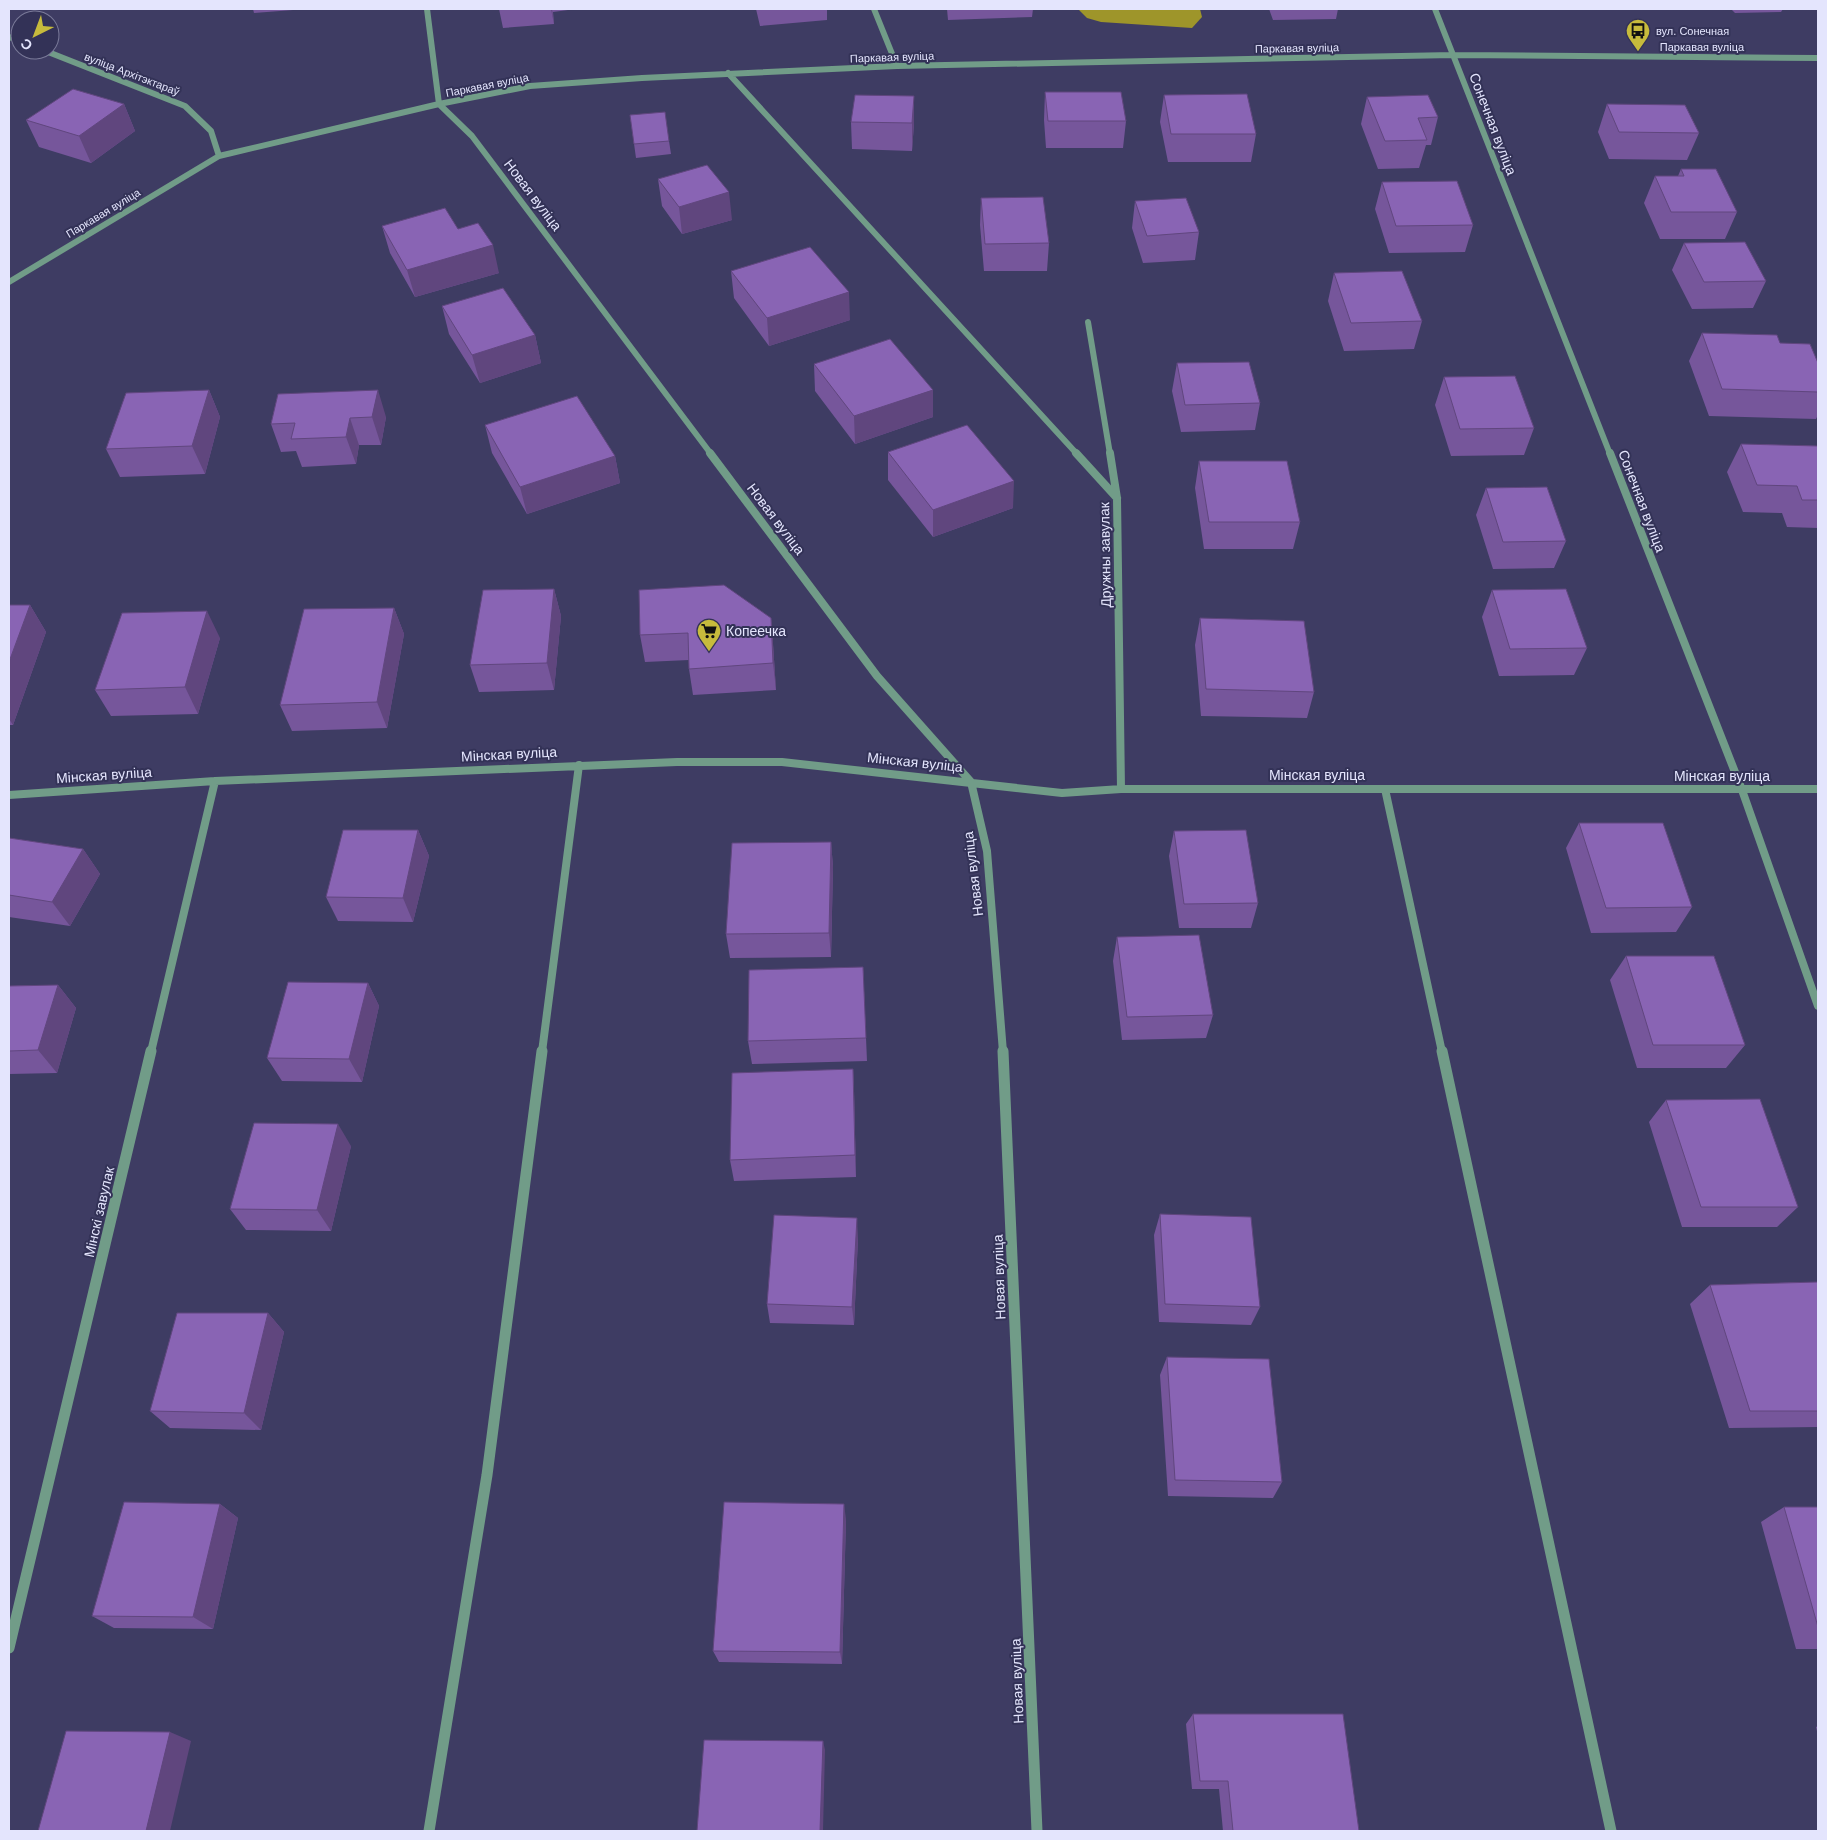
<svg xmlns="http://www.w3.org/2000/svg" width="1827" height="1840" viewBox="0 0 1827 1840" font-family="Helvetica,sans-serif">
  <style>
    .water { fill: #9e952a }
    .lines { fill: none; stroke-linecap: round; stroke-linejoin: round }
    .minor-far2 { stroke: #719c88; stroke-width: 6 }
    .minor-far1 { stroke: #719c88; stroke-width: 8 }
    .minor { stroke: #719c88; stroke-width: 11 }
    .wall { fill: #76569b }
    .shaded-wall { fill: #60467e }
    .building { fill: #8964b4; stroke: #60467e }
    .labels { text-anchor: middle; dominant-baseline: central; stroke-width: 4; stroke-linejoin: round; paint-order: stroke }
    .far-poi-label { font-size: 11px; fill: #e4e5fd; stroke: #333257; text-anchor: start }
    .far-street-label { font-size: 11px; fill: #e4e5fd; stroke: #333257 }
    .street-label { font-size: 14px; fill: #e4e5fd; stroke: #333257 }
    .poi-label { font-size: 14px; fill: #e4e5fd; stroke: #333257; text-anchor: start }
  </style>
  <rect width="100%" height="100%" fill="#3e3c63"/>
  <path class="water" d="M1078,9H1200L1202,17L1192,28L1101,22L1087,18Z"/>
  <g class="lines">
    <path class="minor-far2" d="M427,9L439,104L472,136L711,454
      M874,9L897,66
      M1435,9L1610,454
      M9,37L20,41
      M43,50L185,106L211,131L219,156
      M728,73L1077,454
      M9,282L219,156L439,104L530,86L642,78L897,66L1453,55L1818,58
      M1088,322L1110,454"/>
    <path class="minor-far1" d="M710,453L877,676L971,782L987,851L1003,1052
      M1076,453L1117,498
      M1110,453L1117,498L1121,789
      M1610,453L1742,790L1818,1006
      M1385,789L1442,1052
      M9,795L215,781L677,762H782L1062,793L1121,789H1818
      M151,1052L215,781
      M542,1052L579,765"/>
    <path class="minor" d="M1003,1051L1037,1831
      M1442,1051L1611,1831
      M9,1648L151,1051
      M429,1831L487,1475L542,1051"/>
  </g>
  <path class="wall" d="M253,9H306L254,13Z
    M499,9H567L568,10L553,12L554,24L503,28Z
    M756,9H827V20L760,26Z
    M947,9H1033L1032,17L948,20Z
    M1269,9H1338L1336,19L1273,20Z
    M1731,9H1783L1781,12L1735,13Z
    M1045,92L1126,121L1123,148H1046L1044,120Z
    M1164,95L1256,134L1251,162H1168L1160,122Z
    M914,96V123L912,151L852,149L851,122Z
    M1367,97L1438,117L1431,145H1426L1419,168L1378,169L1361,124Z
    M124,104L135,131L91,163L39,147L26,120Z
    M1607,104L1699,133L1687,160L1609,159L1598,132Z
    M630,115L669,141L671,154L636,158Z
    M1681,169L1737,212L1725,239H1660L1644,203L1655,176H1678Z
    M658,179L732,220L682,234L662,206Z
    M1382,182L1473,225L1465,252L1389,253L1375,209Z
    M981,198L1049,243L1047,271H984L980,225Z
    M1135,201L1199,232L1195,260L1143,263L1132,228Z
    M382,226L458,229L499,273L415,297L390,253Z
    M1684,243L1766,281L1753,308L1692,309L1672,270Z
    M731,271L850,320L769,346L734,298Z
    M1334,273L1422,321L1414,349L1344,351L1328,301Z
    M442,306L535,335L541,363L480,383L449,334Z
    M1702,333L1780,343L1818,392V415L1816,419L1709,416L1689,361Z
    M1177,363L1260,403L1255,430L1181,432L1172,391Z
    M814,364L933,417L855,444L815,391Z
    M1444,377L1534,428L1524,455L1451,456L1435,405Z
    M209,390L220,417L205,474L120,477L106,449Z
    M278,394L386,417L381,445H359L356,464L302,467L296,451L281,452L271,424Z
    M485,425L615,456L620,483L527,514L492,453Z
    M1741,444L1818,446V528L1787,527L1782,513L1743,512L1727,472Z
    M888,452L1013,508L933,537L888,480Z
    M1199,461L1300,522L1293,549H1204L1195,488Z
    M1486,488L1566,541L1554,568L1493,569L1476,515Z
    M554,589L561,616L554,690L479,692L470,665Z
    M1492,590L1587,648L1574,675L1499,676L1482,617Z
    M9,605H30L46,632L13,725H9Z
    M394,608L404,634L387,728L292,731L280,705Z
    M771,618L773,644L776,690L693,695L689,669V660L645,662L640,635Z
    M1200,618L1314,692L1307,718L1201,716L1195,645Z
    M220,638L198,714L111,716L95,690Z
    M1579,823L1692,907L1676,932L1591,933L1566,848Z
    M418,830L429,856L413,922L338,921L326,897Z
    M1174,831L1258,903L1251,928H1179L1169,856Z
    M9,838L83,849L100,874L70,926L9,917Z
    M831,842L833,867L831,957L730,958L726,934Z
    M1117,937L1213,1015L1206,1038L1122,1040L1113,961Z
    M1626,956L1745,1045L1726,1068H1637L1610,980Z
    M863,967L867,1061L752,1064L748,1041Z
    M368,983L379,1006L362,1082L282,1081L267,1058Z
    M58,985L76,1008L57,1073L9,1074V986Z
    M853,1069L854,1091L856,1177L734,1181L730,1160Z
    M1666,1100L1798,1207L1777,1227H1682L1649,1122Z
    M351,1146L331,1231L246,1230L230,1209Z
    M1160,1214L1260,1307L1251,1325L1159,1322L1154,1235Z
    M858,1238L854,1325L770,1323L767,1304Z
    M1818,1282V1427L1729,1428L1690,1304L1710,1285Z
    M268,1313L284,1332L261,1430L170,1428L150,1411Z
    M1167,1357L1282,1482L1273,1498L1168,1496L1160,1375Z
    M220,1504L238,1518L213,1629L114,1628L92,1616Z
    M1784,1507H1818V1649H1796L1761,1522Z
    M846,1519L842,1664L719,1662L713,1651Z
    M1193,1714L1359,1831H1223L1219,1789H1192L1186,1724Z
    M1818,1726V1735L1816,1727Z"/>
  <path class="shaded-wall" d="M551,9H552L554,24Z
    M914,96V123L912,151V123Z
    M124,104L135,131L91,163L79,136Z
    M729,192L732,220L682,234L679,207Z
    M493,245L499,273L415,297L407,270Z
    M849,292L850,320L769,346L767,318Z
    M535,335L541,363L480,383L472,355Z
    M209,390L220,417L205,474L192,446Z
    M378,390L386,417L381,445L372,417Z
    M933,390V417L855,444L854,416Z
    M350,418L359,445L356,464L346,437Z
    M615,456L620,483L527,514L520,487Z
    M1014,481L1013,508L933,537V510Z
    M554,589L561,616L554,690L547,663Z
    M30,605L46,632L13,725L9,719V662Z
    M394,608L404,634L387,728L377,702Z
    M207,611L220,638L198,714L185,687Z
    M771,618L773,644L776,690L773,663Z
    M418,830L429,856L413,922L403,898Z
    M831,842L833,867L831,957L829,933Z
    M83,849L100,874L70,926L52,902Z
    M368,983L379,1006L362,1082L349,1059Z
    M58,985L76,1008L57,1073L38,1050Z
    M853,1069L854,1091L856,1177L855,1155Z
    M338,1124L351,1146L331,1231L317,1210Z
    M857,1218L858,1238L854,1325L852,1307Z
    M268,1313L284,1332L261,1430L244,1413Z
    M220,1504L238,1518L213,1629L193,1617Z
    M844,1504L846,1519L842,1664L840,1652Z
    M170,1732L191,1741L170,1831H146Z
    M823,1741L825,1750L823,1831H820Z"/>
  <path class="building" d="M73,89L124,104L79,136L26,120Z
    M1045,92H1121L1126,121H1048Z
    M1247,94L1256,134H1171L1164,95Z
    M855,95L914,96L912,123L851,122Z
    M1428,95L1438,117L1418,118L1427,140L1385,141L1367,97Z
    M1607,104L1685,105L1699,133L1619,132Z
    M665,112L669,141L634,144L630,115Z
    M707,165L729,192L679,207L658,179Z
    M1681,169H1716L1737,212H1671L1655,176H1684Z
    M1457,181L1473,225L1396,226L1382,182Z
    M1043,197L1049,243L985,244L981,198Z
    M1186,198L1199,232L1147,236L1135,201Z
    M445,208L458,229L478,223L493,245L407,270L382,226Z
    M1745,242L1766,281L1704,282L1684,243Z
    M810,247L849,292L767,318L731,271Z
    M1402,271L1422,321L1351,323L1334,273Z
    M503,288L535,335L472,355L442,306Z
    M1702,333L1777,335L1780,343L1810,344L1818,363V392L1722,389Z
    M890,339L933,390L854,416L814,364Z
    M1249,362L1260,403L1185,405L1177,363Z
    M1515,376L1534,428L1460,429L1444,377Z
    M209,390L192,446L106,449L126,393Z
    M378,390L372,417L350,418L346,437L291,439L295,423L271,424L278,394Z
    M577,396L615,456L520,487L485,425Z
    M967,425L1014,481L933,510L888,452Z
    M1741,444L1818,446V500H1802L1797,486L1757,485Z
    M1199,461H1287L1300,522H1209Z
    M1547,487L1566,541L1503,542L1486,488Z
    M724,585L771,618L773,663L689,669L688,633L640,635L639,590Z
    M554,589L547,663L470,665L483,590Z
    M1566,589L1587,648L1510,649L1492,590Z
    M9,605H30L9,662Z
    M394,608L377,702L280,705L304,609Z
    M207,611L185,687L95,690L122,613Z
    M1200,618L1304,621L1314,692L1206,689Z
    M1579,823H1663L1692,907L1606,908Z
    M343,830H418L403,898L326,897Z
    M1246,830L1258,903L1184,904L1174,831Z
    M9,838L83,849L52,902L9,895Z
    M831,842L829,933L726,934L732,843Z
    M1199,935L1213,1015L1127,1017L1117,937Z
    M1626,956H1714L1745,1045H1653Z
    M863,967L866,1038L748,1041L749,970Z
    M288,982L368,983L349,1059L267,1058Z
    M58,985L38,1050L9,1051V986Z
    M853,1069L855,1155L730,1160L732,1073Z
    M1760,1099L1798,1207H1701L1666,1100Z
    M254,1123L338,1124L317,1210L230,1209Z
    M1160,1214L1251,1217L1260,1307L1165,1304Z
    M774,1215L857,1218L852,1307L767,1304Z
    M1818,1282V1411H1750L1710,1285Z
    M177,1313H268L244,1413L150,1411Z
    M1167,1357L1269,1359L1282,1482L1175,1480Z
    M124,1502L220,1504L193,1617L92,1616Z
    M724,1502L844,1504L840,1652L713,1651Z
    M1784,1507H1818V1627Z
    M1193,1714H1343L1359,1831H1233L1228,1781H1200Z
    M66,1731L170,1732L146,1831H38Z
    M704,1740L823,1741L820,1831H697Z"/>
  <defs>
    <symbol id="bus-pin" viewBox="-11 -11 22 30"><path d="M0 17L-7.5 6A9.5 9.5 0 1 1 7.5 6Z" fill="#c7bb3c" stroke="#333257"/><path d="M-5-6H5V4H4V6H2V4H-2V6H-4V4H-5ZM-3.5-4V0h7V-4ZM-3.5 1.2v1.5H-2V1.2ZM2 1.2v1.5H3.5V1.2Z" fill="#111"/></symbol>
    <symbol id="supermarket-pin" viewBox="-11 -11 22 30"><path d="M0 17L-7.5 6A9.5 9.5 0 1 1 7.5 6Z" fill="#c7bb3c" stroke="#333257"/><path d="M-6-5.5h2.5l.6 2H6L4.5 2H-2.5L-4.4-4H-6ZM-1.5 3.2a1.3 1.3 0 1 0 .1 0ZM3 3.2a1.3 1.3 0 1 0 .1 0Z" fill="#111"/></symbol>
  </defs>
  <g fill-rule="evenodd">
    <use href="#bus-pin" x="1624" y="17" width="28" height="38"/>
    <use href="#supermarket-pin" x="695" y="617" width="28" height="38"/>
  </g>
  <g class="labels">
    <g class="far-poi-label">
      <text x="1656" y="31">вул. Сонечная</text>
    </g>
    <g class="far-street-label">
      <text x="1702" y="47">Паркавая вуліца</text>
      <text transform="translate(1297 48) rotate(-1)">Паркавая вуліца</text>
      <text transform="translate(892 57) rotate(-2)">Паркавая вуліца</text>
      <text transform="translate(132 74) rotate(21)">вуліца Архітэктараў</text>
      <text transform="translate(487 85) rotate(-11)">Паркавая вуліца</text>
      <text transform="translate(103 213) rotate(-31)">Паркавая вуліца</text>
    </g>
    <g class="street-label">
      <text transform="translate(1493 124) rotate(69)">Сонечная вуліца</text>
      <text transform="translate(533 195) rotate(53)">Новая вуліца</text>
      <text transform="translate(1642 501) rotate(69)">Сонечная вуліца</text>
      <text transform="translate(776 519) rotate(53)">Новая вуліца</text>
      <text transform="translate(1105 555) rotate(-91)">Дружны завулак</text>
      <text transform="translate(509 754) rotate(-3)">Мінская вуліца</text>
      <text transform="translate(915 762) rotate(6)">Мінская вуліца</text>
      <text transform="translate(104 775) rotate(-4)">Мінская вуліца</text>
      <text x="1317" y="775">Мінская вуліца</text>
      <text x="1722" y="776">Мінская вуліца</text>
      <text transform="translate(973 874) rotate(-97)">Новая вуліца</text>
      <text transform="translate(99 1212) rotate(-77)">Мінскі завулак</text>
      <text transform="translate(999 1277) rotate(-92)">Новая вуліца</text>
      <text transform="translate(1017 1681) rotate(-92)">Новая вуліца</text>
    </g>
    <g class="poi-label">
      <text x="726" y="631">Копеечка</text>
    </g>
  </g>
  <rect width="1827" height="1840" fill="none" stroke="#e4e5fd" stroke-width="20"/>
  <g transform="translate(35 35) rotate(222)"><circle r="24" fill="#333257" stroke="#7a7a99"/>
  <path d="M0-4L9 19L0 12L-9 19Z" fill="#c7bb3c"/>
  <text y="-8" font-size="14" font-weight="bold" text-anchor="middle" fill="#e4e5fd">С</text>
  </g>
</svg>
